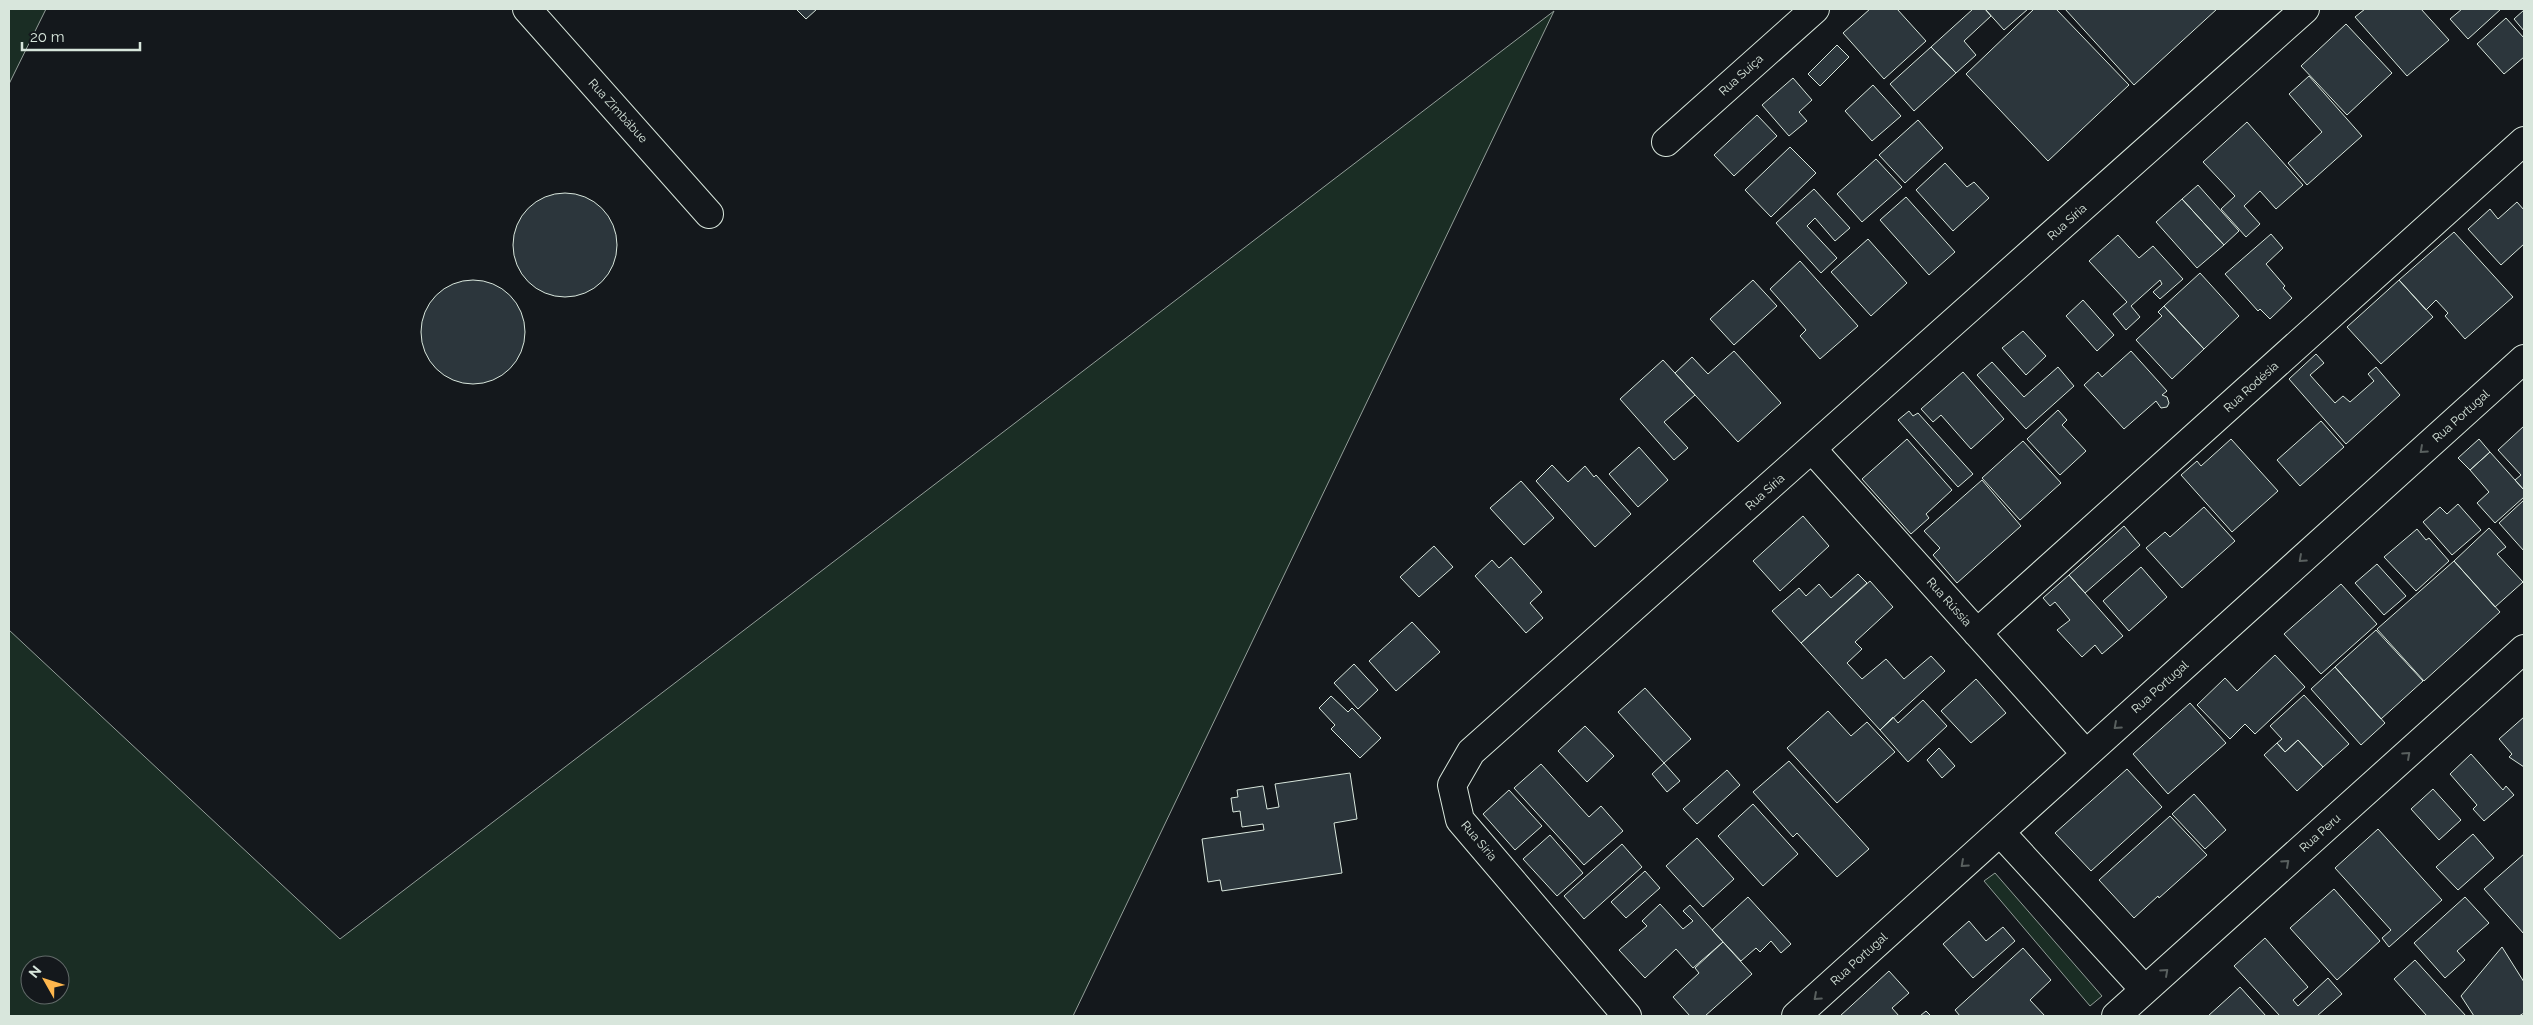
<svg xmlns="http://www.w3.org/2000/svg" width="2533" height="1025" viewBox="0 0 2533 1025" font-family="Raleway,sans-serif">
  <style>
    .green { fill: #1a2d24; stroke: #939e99; fill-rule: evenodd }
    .building { fill: #2c363c; stroke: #d8e6dc }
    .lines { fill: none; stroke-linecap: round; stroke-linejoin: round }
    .minor-casing { stroke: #d8e6dc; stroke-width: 30 }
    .minor { stroke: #14181c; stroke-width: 28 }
    .oneway { stroke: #59605f }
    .labels { text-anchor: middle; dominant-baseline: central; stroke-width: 4; stroke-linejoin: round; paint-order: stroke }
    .street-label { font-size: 12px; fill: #d8e6dc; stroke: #14181c }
  </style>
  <rect width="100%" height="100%" fill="#14181c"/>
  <path class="green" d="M9,9H46L9,84Z
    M1554,11L1073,1016H9V630L340,939ZM30,965H60V995H30Z
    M1995,873L2102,996L2090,1006L1984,881Z"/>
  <path class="building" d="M796,9H817L806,19Z
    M1870,9H1897L1926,41L1884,79L1843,33Z
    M1973,9H1985L1991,16L1964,41L1976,55L1956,73L1931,47Z
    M1985,9H2028L2004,30Z
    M2034,9H2056L2129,85L2048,161L1966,74Z
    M2065,9H2217L2134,85Z
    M2365,9H2421L2449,40L2407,76L2355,17Z
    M2462,9H2501L2468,39L2450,19Z
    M2524,10V31L2514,19Z
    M2506,18L2524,38V57L2504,74L2477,44Z
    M2346,24L2392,73L2347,115L2301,66Z
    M1837,45L1849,57L1820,86L1808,74Z
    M1931,47L1956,73L1914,111L1890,84Z
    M2309,76L2362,136L2307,185L2288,163L2322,132L2289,94Z
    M1793,78L1812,100L1799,112L1807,121L1789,136L1762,105Z
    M1873,85L1901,116L1872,141L1845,111Z
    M1757,115L1777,136L1734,176L1714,155Z
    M1918,120L1943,148L1905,183L1879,155Z
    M2247,122L2303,185L2276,209L2260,191L2244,206L2260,224L2246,237L2221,209L2235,196L2203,162Z
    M1790,147L1816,173L1771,217L1745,190Z
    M1876,159L1902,187L1862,222L1837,194Z
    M1945,163L1967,187L1974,182L1989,198L1953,231L1916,190Z
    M2198,185L2239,231L2224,245L2182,199Z
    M1814,189L1850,228L1835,241L1815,218L1807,226L1837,258L1821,273L1776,223Z
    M513 245a52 52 0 1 1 104 0a52 52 0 1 1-104 0Z
    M1906,197L1955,252L1929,275L1880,220Z
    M2182,199L2224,245L2197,268L2156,222Z
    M2517,202L2524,210V244L2501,265L2468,229L2490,209L2498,219Z
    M2454,232L2513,297L2465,339L2445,316L2448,313L2436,300L2426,310L2399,280Z
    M2271,234L2283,248L2266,264L2285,286L2283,288L2292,298L2270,319L2260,309L2258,311L2225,274Z
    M2118,235L2139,258L2153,246L2183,279L2160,299L2153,292L2162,284L2160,280L2131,306L2140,317L2126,330L2113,314L2127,302L2089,261Z
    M1868,239L1907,283L1871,316L1831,272Z
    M1800,261L1858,326L1820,359L1800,336L1806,330L1770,289Z
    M2200,273L2239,316L2204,349L2164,306Z
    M1753,280L1777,306L1734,345L1710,319Z
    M2399,280L2433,317L2381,364L2347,327Z
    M421 332a52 52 0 1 1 104 0a52 52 0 1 1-104 0Z
    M2083,300L2114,335L2097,351L2066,316Z
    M2164,306L2204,349L2172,379L2136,340L2162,316L2158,312Z
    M2023,331L2046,356L2026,375L2002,348Z
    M1734,351L1781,403L1738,442L1675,373L1692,357L1708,374Z
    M2131,351L2167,391L2162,395L2167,397L2169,403L2167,407L2161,408L2156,401L2124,429L2084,385L2098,372L2102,377Z
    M2316,354L2324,363L2310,375L2335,403L2343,396L2350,402L2374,381L2368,374L2376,367L2400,395L2346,444L2289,379Z
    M1663,360L1695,395L1664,422L1688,448L1674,460L1620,399Z
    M1992,362L2024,397L2058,367L2074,386L2026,429L1977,375Z
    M1963,372L2004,419L1971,449L1941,415L1933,422L1921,409Z
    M2058,410L2067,420L2062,425L2086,451L2060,475L2027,439Z
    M1909,411L1913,416L1918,413L1973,474L1958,487L1898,420Z
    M2321,421L2344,447L2300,486L2277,460Z
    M2524,426V488L2523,489L2515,480L2521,475L2498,450Z
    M1907,439L1952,490L1926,514L1929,518L1911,534L1862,479Z
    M2231,439L2278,491L2232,532L2181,475L2197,461L2201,466Z
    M2479,439L2490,452L2470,470L2458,458Z
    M2023,441L2061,483L2020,520L1982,478Z
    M1639,447L1668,480L1638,507L1609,474Z
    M2490,452L2524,490V497L2495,523L2477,503L2489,492L2470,470Z
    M1552,465L1568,482L1585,466L1594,477L1596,475L1631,514L1595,547L1536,481Z
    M1982,480L2021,526L1957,583L1933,555L1940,548L1924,531Z
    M1521,481L1554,518L1524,545L1490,508Z
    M2524,500V551L2499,523Z
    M2458,504L2481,530L2452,555L2423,522L2440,507L2447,514Z
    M2204,507L2235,541L2182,588L2146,548L2165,532L2170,537Z
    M1803,516L1829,546L1780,591L1753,561Z
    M2124,526L2140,545L2085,593L2069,575Z
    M2489,528L2506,547L2497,554L2523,582L2495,607L2454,561Z
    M2417,529L2426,540L2429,538L2449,561L2416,591L2384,557Z
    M1434,546L1453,567L1419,597L1400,577Z
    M1511,557L1542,592L1530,603L1543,618L1526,633L1475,576L1492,560L1499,568Z
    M2454,561L2500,612L2424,681L2377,629Z
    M2377,564L2406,596L2384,615L2355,583Z
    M2141,567L2167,597L2129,631L2103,601Z
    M1858,574L1867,583L1801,643L1772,611L1799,588L1806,596L1819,584L1831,598Z
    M2069,575L2123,636L2102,654L2095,645L2082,657L2057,630L2070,620L2055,602L2050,606L2043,598Z
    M1870,581L1893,607L1855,642L1862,649L1847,663L1862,679L1886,659L1904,679L1931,656L1945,671L1880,730L1801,643Z
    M2341,584L2377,624L2321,674L2284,634Z
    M1412,622L1440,652L1396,691L1369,661Z
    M2376,630L2423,681L2381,719L2335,667Z
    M2275,655L2305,687L2255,734L2245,724L2230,739L2197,705L2225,678L2237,691Z
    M1354,664L1378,690L1358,709L1334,683Z
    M2335,667L2385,723L2361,745L2311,689Z
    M1976,679L2006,713L1971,743L1941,711Z
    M1645,688L1691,739L1664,763L1618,712Z
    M2304,695L2349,744L2323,767L2298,740L2285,752L2277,743L2282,739L2270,726Z
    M1331,696L1348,712L1352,708L1381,738L1360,758L1331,729L1335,725L1319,708Z
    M1923,700L1947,726L1908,762L1880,730L1893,717L1898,723Z
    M2190,703L2226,743L2168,794L2133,754Z
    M1828,711L1851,736L1867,722L1895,752L1837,803L1787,748Z
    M2524,717V767L2509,757L2512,754L2499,739Z
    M1585,726L1614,756L1587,782L1558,751Z
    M2298,740L2323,767L2297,791L2264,755L2277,743L2285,752Z
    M1939,748L1955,766L1942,778L1927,760Z
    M2471,754L2503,790L2506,786L2514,795L2484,821L2473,809L2477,805L2450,774Z
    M1789,761L1869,849L1837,877L1797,833L1793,837L1753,792Z
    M1664,763L1680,781L1667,792L1652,774Z
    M1541,764L1589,817L1601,806L1623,831L1584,865L1514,788Z
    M2127,769L2162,807L2091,871L2055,833Z
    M1727,770L1740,785L1697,824L1683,809Z
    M1350,773L1357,819L1334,823L1342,873L1222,891L1220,880L1208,882L1202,839L1264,830L1263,824L1242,827L1240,811L1233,812L1231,798L1238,797L1237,790L1263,786L1267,809L1279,807L1275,784Z
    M2433,789L2461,820L2439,840L2411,809Z
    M1509,790L1542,826L1515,850L1483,814Z
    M2194,794L2226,830L2205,849L2172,814Z
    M1753,804L1798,854L1763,886L1718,836Z
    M2170,816L2207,855L2159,898L2158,896L2134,918L2099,880Z
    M2378,829L2442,900L2389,947L2382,938L2391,930L2335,868Z
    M2473,834L2494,858L2458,890L2436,867Z
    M1550,835L1583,873L1557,896L1523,859Z
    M1697,838L1734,879L1703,907L1666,866Z
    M1622,844L1642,867L1584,919L1564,896Z
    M2524,854V934L2484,889Z
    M1645,871L1660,888L1626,918L1611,902Z
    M2334,889L2380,941L2337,980L2290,928Z
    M1748,897L1791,944L1781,953L1771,941L1760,952L1756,948L1741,961L1712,930Z
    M2465,897L2489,923L2457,951L2465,960L2445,978L2414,943Z
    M1660,904L1683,929L1693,921L1683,911L1690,905L1723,942L1693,968L1676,949L1645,978L1619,950L1647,926L1642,921Z
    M1969,921L1986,941L2003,927L2015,941L1973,978L1943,944Z
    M2265,938L2308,987L2293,1000L2298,1006L2328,978L2342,994L2317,1016H2280L2234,966Z
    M1723,942L1752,974L1705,1016H1690L1673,997L1699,973L1695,968Z
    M2502,947L2524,982V1013L2519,1016H2474L2461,996Z
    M2023,948L2051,980L2030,1000L2045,1016H1960L1955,1010Z
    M2415,960L2466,1016H2427L2394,979Z
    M1889,971L1909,993L1892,1008L1899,1016H1840Z
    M2240,987L2266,1016H2208Z
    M1926,1011L1931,1016H1920Z"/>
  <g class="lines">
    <defs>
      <path id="minor" d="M527,9L709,214
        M1666,142L1815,9
        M1812,449L2086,754
        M1977,633L2524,141
        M2000,832L2145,990
        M1627,1016L1460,820L1452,785L1471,752L2305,9
        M1796,1016L2524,359
        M2116,1016L2524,649"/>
    </defs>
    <use href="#minor" class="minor-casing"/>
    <use href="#minor" class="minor"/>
  </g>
  <defs><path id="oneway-chevron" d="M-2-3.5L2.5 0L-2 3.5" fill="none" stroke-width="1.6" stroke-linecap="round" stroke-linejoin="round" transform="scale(1.25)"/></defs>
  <g class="oneway">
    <use href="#oneway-chevron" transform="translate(2423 450) rotate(138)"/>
    <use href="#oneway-chevron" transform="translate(2302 559) rotate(138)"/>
    <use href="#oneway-chevron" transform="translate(2117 726) rotate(138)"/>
    <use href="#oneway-chevron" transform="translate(2407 755) rotate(-42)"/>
    <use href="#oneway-chevron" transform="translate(2286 863) rotate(-42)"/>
    <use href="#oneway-chevron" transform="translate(1964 864) rotate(138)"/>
    <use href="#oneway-chevron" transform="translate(2165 972) rotate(-42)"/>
    <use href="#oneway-chevron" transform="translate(1817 997) rotate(138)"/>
  </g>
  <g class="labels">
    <g class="street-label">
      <text transform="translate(1741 75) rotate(-42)">Rua Suíça</text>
      <text transform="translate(618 111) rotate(48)">Rua Zimbábue</text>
      <text transform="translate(2067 222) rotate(-42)">Rua Síria</text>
      <text transform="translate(2251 387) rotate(-42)">Rua Rodésia</text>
      <text transform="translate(2461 416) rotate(-42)">Rua Portugal</text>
      <text transform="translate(1765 492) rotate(-42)">Rua Síria</text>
      <text transform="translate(1949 602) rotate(48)">Rua Rússia</text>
      <text transform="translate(2160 687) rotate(-42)">Rua Portugal</text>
      <text transform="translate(2320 833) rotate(-42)">Rua Peru</text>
      <text transform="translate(1479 841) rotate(50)">Rua Síria</text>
      <text transform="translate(1859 959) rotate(-42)">Rua Portugal</text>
    </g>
  </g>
  <rect width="2533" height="1025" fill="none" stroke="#d8e6dc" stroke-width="20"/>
  <g transform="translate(45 980) rotate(309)"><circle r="24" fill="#14181c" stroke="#626a69"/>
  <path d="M0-4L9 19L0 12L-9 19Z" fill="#ffb74d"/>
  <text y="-8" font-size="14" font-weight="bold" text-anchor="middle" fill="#d8e6dc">N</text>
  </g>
  <path d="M22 42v8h118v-8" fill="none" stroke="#d8e6dc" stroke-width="2.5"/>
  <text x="30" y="42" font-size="15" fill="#d8e6dc" stroke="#14181c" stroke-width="4" paint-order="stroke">20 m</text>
</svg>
